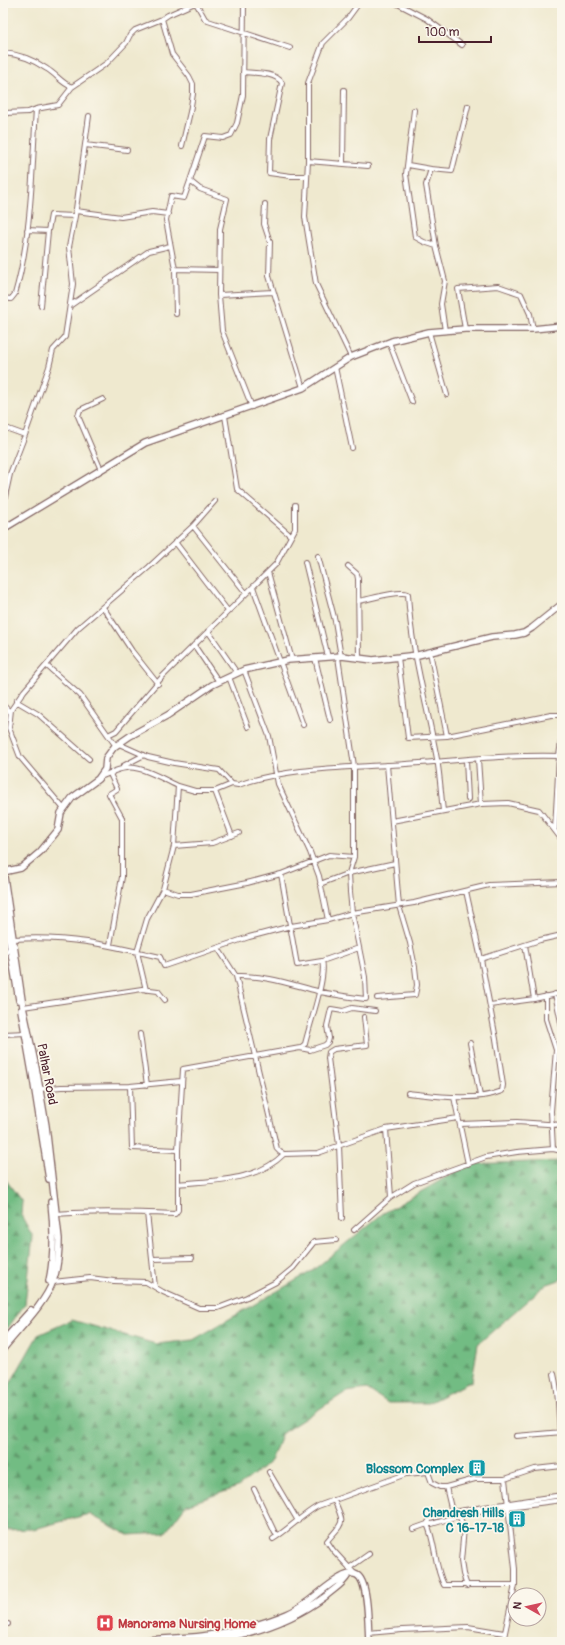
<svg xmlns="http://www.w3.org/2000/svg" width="565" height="1645" font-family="Pangolin,sans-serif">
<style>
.forest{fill:url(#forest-firs);stroke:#5e6e57}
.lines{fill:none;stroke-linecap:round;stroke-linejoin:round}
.street-casing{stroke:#846664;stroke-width:6}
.secondary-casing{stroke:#846664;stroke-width:8}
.street{stroke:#fff;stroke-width:4}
.secondary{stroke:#fff;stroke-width:5.5}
.labels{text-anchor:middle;stroke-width:3.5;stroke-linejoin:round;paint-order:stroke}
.street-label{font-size:13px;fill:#4a1f2b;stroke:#fbf7ec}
.culture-label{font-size:13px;font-weight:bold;fill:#0d838f;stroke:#fbf7ec;text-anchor:end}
.health-label{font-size:13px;font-weight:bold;fill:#be3a42;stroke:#fbf7ec;text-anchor:start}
</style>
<defs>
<pattern id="forest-firs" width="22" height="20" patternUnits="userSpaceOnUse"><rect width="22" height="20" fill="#72bc83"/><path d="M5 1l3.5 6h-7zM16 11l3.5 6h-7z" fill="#60986b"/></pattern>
</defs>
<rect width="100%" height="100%" fill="#fbf7ec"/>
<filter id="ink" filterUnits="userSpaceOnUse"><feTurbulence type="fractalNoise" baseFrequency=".025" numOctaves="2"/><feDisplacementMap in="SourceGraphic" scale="8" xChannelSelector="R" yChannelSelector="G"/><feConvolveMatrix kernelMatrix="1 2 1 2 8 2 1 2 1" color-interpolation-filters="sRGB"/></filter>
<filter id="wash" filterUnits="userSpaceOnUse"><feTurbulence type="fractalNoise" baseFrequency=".012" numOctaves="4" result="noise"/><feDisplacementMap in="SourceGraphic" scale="16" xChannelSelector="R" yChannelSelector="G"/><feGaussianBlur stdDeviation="0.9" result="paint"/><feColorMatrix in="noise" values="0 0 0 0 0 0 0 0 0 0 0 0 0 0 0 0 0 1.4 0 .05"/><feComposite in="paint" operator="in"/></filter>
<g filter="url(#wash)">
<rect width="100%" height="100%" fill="#efe9cf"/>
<path class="forest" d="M 562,1161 L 562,1279 L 545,1285 L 478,1344 L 472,1381 L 428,1403 L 388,1403 L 367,1389 L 346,1392 L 282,1433 L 271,1461 L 238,1487 L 186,1505 L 165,1533 L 128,1535 L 89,1514 L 34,1529 L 3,1530 L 3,1396 L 38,1335 L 72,1320 L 156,1344 L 193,1340 L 312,1271 L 382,1214 L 469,1164 Z
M 3,1176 L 22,1202 L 21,1215 L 33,1237 L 25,1304 L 3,1335 Z"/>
</g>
<g filter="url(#ink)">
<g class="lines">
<defs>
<path id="street" d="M 196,3 L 205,19 L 208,21 L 290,48
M 244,3 L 243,95 L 237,123 L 231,135 L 223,138 L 205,136 L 190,181 L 200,189 L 227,199 L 220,229 L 219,295 L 273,292
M 396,3 L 427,19 L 462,45
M 162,19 L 172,54 L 189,76 L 193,84 L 193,94 L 190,112 L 182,146
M 3,53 C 18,54 34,60 47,69 C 56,74 62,84 72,87
M 243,72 C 254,73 276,72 282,83 L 270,139 L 269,173 L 291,176 L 306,176
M 414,110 L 406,174 L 415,237 L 424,242 L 436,246 L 445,281 L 441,304 L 445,331
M 3,127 L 5,113 L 28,112 L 36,109 L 58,105 L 72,87 L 107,63 L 126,43 L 130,35 L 135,30 L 162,19 L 168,15 L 195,3
M 85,145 L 127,150
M 308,161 L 368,166
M 343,163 L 344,90
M 408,165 L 431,169
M 265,204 L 264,224 L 270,242 L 269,276 L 303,388
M 76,211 L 121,217 L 152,212 L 168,214
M 27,230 L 48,231 L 51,215 L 75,216
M 436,246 L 426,185 L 431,169 L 452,171 L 468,106
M 175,269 L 219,270
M 219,295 L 222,331 L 252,407
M 3,298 L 11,299 L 15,294 C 32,236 32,169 36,109
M 71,305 L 149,251 L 170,246
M 41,306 L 48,231
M 176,314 L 175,269 L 166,220 L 171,196 L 184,198 L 190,181
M 465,329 L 458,289 L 498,286 L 521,294 L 530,314 L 533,329
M 429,332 L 447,395
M 389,342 L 412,402
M 351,357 L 316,284 L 305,217 L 308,161 L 308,83 L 323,43 L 348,18 L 359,3
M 335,367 L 352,448
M 225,416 L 237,489 L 291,536
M 3,427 L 25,435
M 101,470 L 78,416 L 80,410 L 103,399
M 3,506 L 10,474 L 25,435 L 49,367 L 53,350 L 65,337 L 73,284 L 69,247 L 75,216 L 89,116
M 193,526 L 246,593
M 175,542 L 228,611
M 318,556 L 335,621 L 341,657
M 305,562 L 328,657
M 348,566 L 357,574 L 358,579 L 359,658
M 268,572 L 292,660
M 253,587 L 303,725
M 359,601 C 370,599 399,590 408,594 C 411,651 427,704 437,759 C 440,776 441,794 443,811
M 103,607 L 132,651 L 158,684
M 208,631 L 237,673
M 194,645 L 219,682
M 430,652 L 447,736
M 398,657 L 408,738 L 447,736 L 551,715 L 562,715
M 315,658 L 330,720
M 47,666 L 80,695 L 108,735
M 244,670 L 269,736 L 278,784 L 310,852 L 319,876 L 328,920
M 229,677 L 248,727
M 16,701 L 38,714 L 89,759
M 3,705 L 10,712
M 119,744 L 148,757 L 174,763 L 219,770 L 232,784 L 238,785 C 286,768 338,768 389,765 C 446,762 504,754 562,756
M 116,746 L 108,735 L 116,731 L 163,676 L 276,564 L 295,529 L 295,505
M 478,759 L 481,804
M 466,760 L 468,799
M 123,766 L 144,755
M 100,777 C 108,774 117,769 126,768 C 140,765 165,780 178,786 L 174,846 L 163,889 L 147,919 L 137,952 L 146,990
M 178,786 L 195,791 L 215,791 L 232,836
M 215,791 L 232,784
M 64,809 L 20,757 L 9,728 L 11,710 L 24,691 L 78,628 L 149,567 L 193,526 L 215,501
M 392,821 L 481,804 L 508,803 L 539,810 L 562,840
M 555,829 L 559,756 L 562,734
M 174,846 L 212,843 L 239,833
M 320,884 L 349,873 L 395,863
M 163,889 L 178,894 L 191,894 L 247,883 L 281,874 L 329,855 L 354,857
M 466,891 L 481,959
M 13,939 C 66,935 109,945 160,957 L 164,966 L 249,937 L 291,926 L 328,920 L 352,913 L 414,903 L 489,885 L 562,882
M 110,945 L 122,877 L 122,818 L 109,794 L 117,789 L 110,774 L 112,773
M 525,945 L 534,999
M 218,948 L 236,976 L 277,1149 L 280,1152 L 284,1154 L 318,1153 L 386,1129 L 458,1118
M 3,956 L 9,949
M 322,961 L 359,948
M 236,976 C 265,975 290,984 317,991 C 333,995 350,997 366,999 L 365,977 L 352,913 L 350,892 L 349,873 L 354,857 L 354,766 L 338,657
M 555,994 L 562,1027
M 546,996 L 546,1019 L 556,1050 L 551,1111 L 553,1149
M 377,998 L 415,995 L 417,985 L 415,967 L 410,943 L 399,906 L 387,765
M 490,1005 L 534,999 L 562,993
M 23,1007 L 142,989 L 158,991 L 165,1000
M 3,1034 L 27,1033
M 140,1034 L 147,1085
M 470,1043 L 480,1096
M 300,1048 L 310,1050 L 325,1045 L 328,1042 L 329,1038 L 327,1026 L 331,1009 L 343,1011 L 352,1008 L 375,1011
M 130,1086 L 132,1148 L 178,1150
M 40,1089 L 61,1087 L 130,1086 L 181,1081
M 408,1093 C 436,1096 475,1102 502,1091 L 503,1085 L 496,1039 L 481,959 L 540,940 L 562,935
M 454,1097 L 468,1164
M 460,1124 L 517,1122 L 562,1125
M 386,1129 L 391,1197
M 178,1184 C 215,1180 256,1182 284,1154
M 147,1213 L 155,1287
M 55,1214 C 95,1211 134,1212 175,1214 L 178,1210 L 178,1150 L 183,1069 L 300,1048 L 305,1044 C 309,1026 327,976 322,961 L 297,965 L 281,874
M 342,1218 L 339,1145 L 328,1058 L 329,1052 L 334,1049 L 367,1045 L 364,1017
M 354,1230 L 390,1198 L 414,1183 L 486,1157 L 517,1152 L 553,1149 L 562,1151
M 152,1259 L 192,1258
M 53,1282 L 90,1278 L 114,1281 L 146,1282 L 163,1292 L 199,1308 L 218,1308 L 247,1297 L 276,1282 L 293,1268 L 314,1242 L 336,1240
M 554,1374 C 559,1394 558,1411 560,1432
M 516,1436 L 562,1432
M 269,1472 L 298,1521
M 446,1487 L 452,1512
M 254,1489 L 275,1533 L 279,1535
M 334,1500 C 346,1525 343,1522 327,1541 L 333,1550 L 355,1574
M 459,1515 L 464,1528 L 461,1561 L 463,1574 L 467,1586
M 427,1524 L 430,1519 L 452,1512 L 562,1495
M 427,1524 C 436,1543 434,1566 444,1585 L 515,1585
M 413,1529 L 427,1524 L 432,1524 L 471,1512 L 562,1500
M 273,1539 C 289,1529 302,1515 318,1506 L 406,1474 L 428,1472 L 432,1483 L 440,1487 L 446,1487 L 475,1479 L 505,1479 L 535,1469 L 562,1466
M 349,1568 L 369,1554
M 3,1624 L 8,1624
M 368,1633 L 402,1630 L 468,1627 L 504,1633
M 503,1642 L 515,1585 L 515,1569 L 505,1479"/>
<path id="secondary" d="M 3,529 L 145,443 L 303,388 L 351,357 L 392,341 L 429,332 L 465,329 L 533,329 L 562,326
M 3,870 L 23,1007 L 37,1073 L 46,1126 L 59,1239 C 59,1253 58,1268 53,1281 C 45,1304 18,1330 3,1349
M 3,872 L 21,868 L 40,852 L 58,830 L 61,813 L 72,798 L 98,779 L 105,769 L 106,758 L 114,747 L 130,736 L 168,715 L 212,685 L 244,670 L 288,660 L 342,656 L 373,660 L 418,655 L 492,637 L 515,635 L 524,633 L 532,628 L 562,604
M 3,905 L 19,1000
M 21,1010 L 33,1078 L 49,1179
M 49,1281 C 55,1254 54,1229 51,1202
M 3,1341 L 31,1310
M 130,1642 C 154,1638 179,1639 203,1636 C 231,1632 261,1625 287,1614 C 307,1606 322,1588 340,1578 C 345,1575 352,1572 357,1575 C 369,1582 368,1628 369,1642
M 193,1642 C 242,1638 287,1625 326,1596 C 334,1589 343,1584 348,1575"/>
</defs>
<use href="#street" class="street-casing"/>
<use href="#secondary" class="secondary-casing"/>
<use href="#street" class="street"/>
<use href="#secondary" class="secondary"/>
</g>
</g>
<defs>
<symbol id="building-square" viewBox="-11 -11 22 22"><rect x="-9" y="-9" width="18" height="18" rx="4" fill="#0f9aa8" stroke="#fbf7ec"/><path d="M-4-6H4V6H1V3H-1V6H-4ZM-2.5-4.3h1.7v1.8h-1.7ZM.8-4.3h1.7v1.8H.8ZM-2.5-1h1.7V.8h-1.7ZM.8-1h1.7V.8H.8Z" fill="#fff"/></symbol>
<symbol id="hospital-square" viewBox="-11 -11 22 22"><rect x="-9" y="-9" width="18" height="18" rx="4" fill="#e0444e" stroke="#fbf7ec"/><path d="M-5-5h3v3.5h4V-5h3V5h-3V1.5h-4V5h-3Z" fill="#fff"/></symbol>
</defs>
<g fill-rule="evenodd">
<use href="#building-square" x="467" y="1458" width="20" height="20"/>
<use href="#building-square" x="507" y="1509" width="20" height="20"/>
<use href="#hospital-square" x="95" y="1613" width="20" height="20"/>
</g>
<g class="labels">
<g class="street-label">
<text transform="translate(48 1074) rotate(79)" y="5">Palhar Road</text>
</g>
<g class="culture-label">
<text x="464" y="1473">Blossom Complex</text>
<text x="504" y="1517">Chandresh Hills<tspan x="504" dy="15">C 16-17-18</tspan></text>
</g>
<g class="health-label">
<text x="118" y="1628">Manorama Nursing Home</text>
</g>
</g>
<rect width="565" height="1645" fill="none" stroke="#fbf7ec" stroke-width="16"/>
<g transform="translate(527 1607) rotate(278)"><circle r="19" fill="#fbf7ec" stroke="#b4a19f"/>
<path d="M0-3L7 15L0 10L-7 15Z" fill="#d1495b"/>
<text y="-6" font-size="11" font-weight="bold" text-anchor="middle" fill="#4a1f2b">N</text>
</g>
<path d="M419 36v6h72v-6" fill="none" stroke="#4a1f2b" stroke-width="2"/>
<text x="425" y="36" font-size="12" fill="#4a1f2b" stroke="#fbf7ec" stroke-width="3" paint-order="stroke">100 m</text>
</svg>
